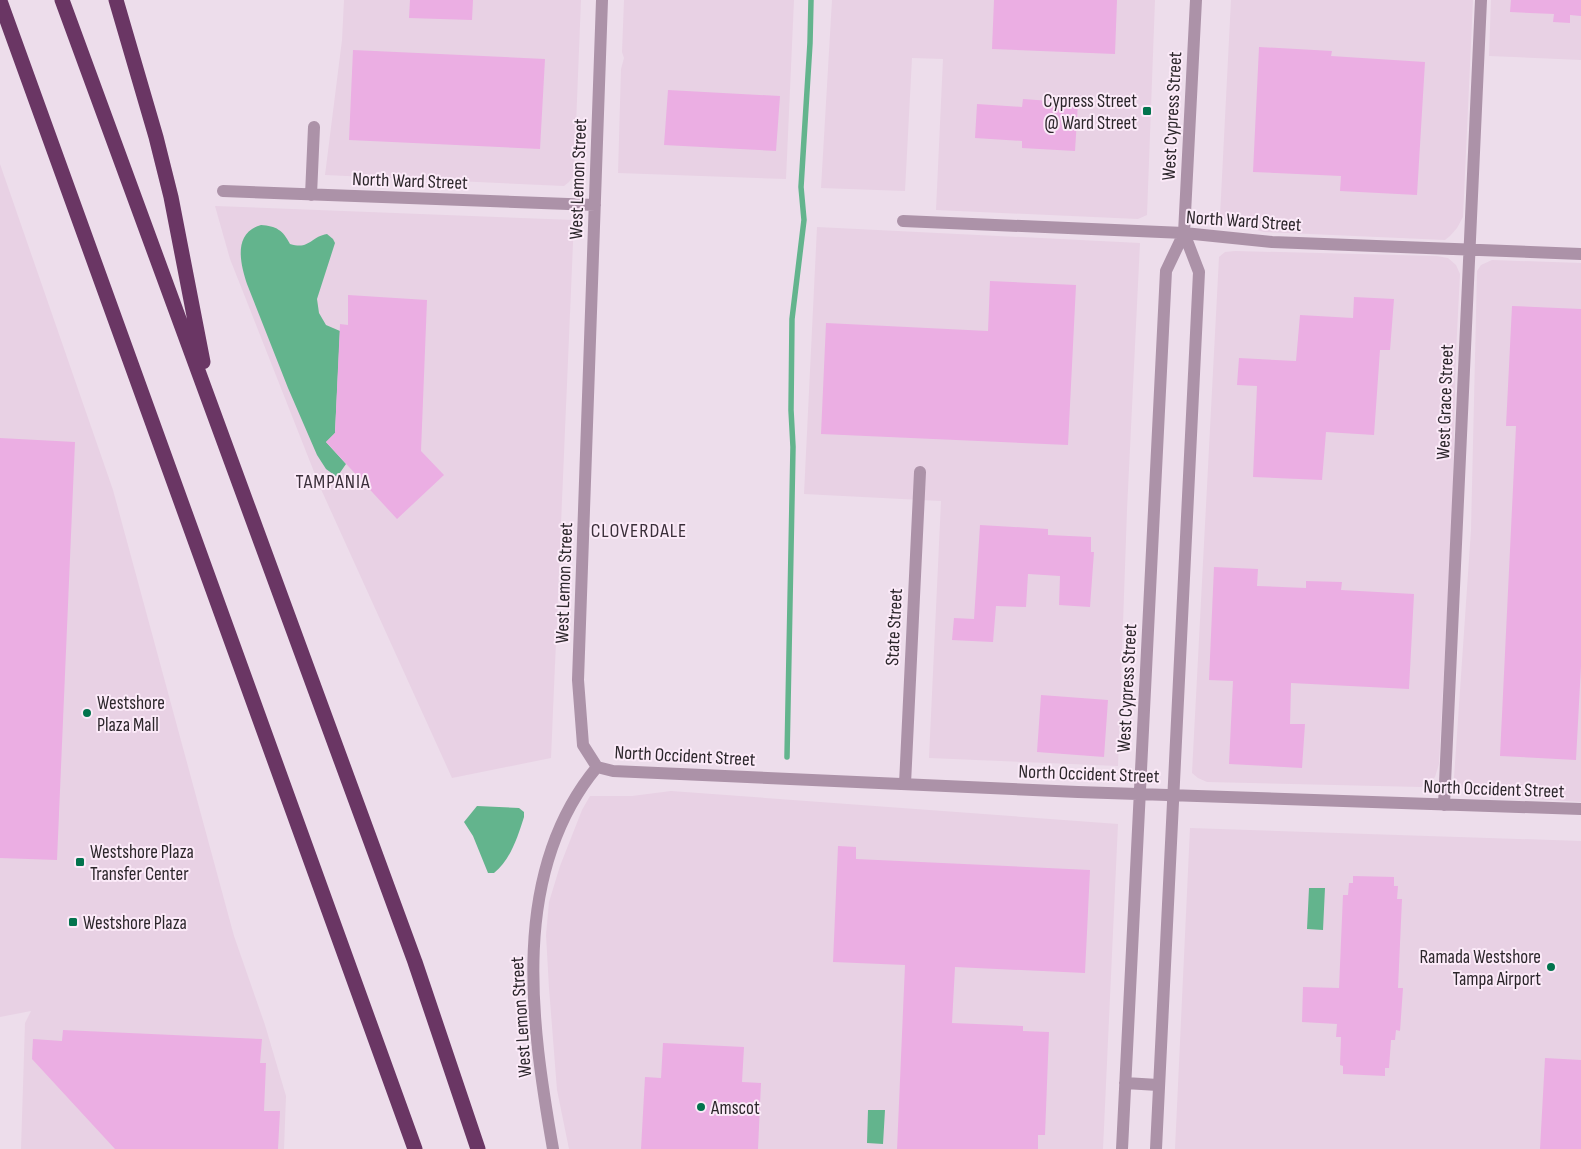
<svg xmlns="http://www.w3.org/2000/svg" width="1581" height="1149" font-family="'Sofia Sans Condensed',sans-serif">
<style>
.built{fill:#e8d1e4}
.water{fill:#63b48d}
.lines{fill:none;stroke-linecap:round;stroke-linejoin:round}
.stream{stroke:#63b48d;stroke-width:5.5}
.building{fill:#ebaee3}
.minor{stroke:#ac92a8;stroke-width:12}
.highway{stroke:#6a3664;stroke-width:15}
.poi-dot{fill:#02734d;stroke:#fbeaf8;stroke-width:2}
.labels{text-anchor:middle;stroke-width:4;stroke-linejoin:round;paint-order:stroke}
.poi-label{font-size:19px;fill:#2c262b;stroke:#fbeaf8;text-anchor:start}
.street-label{font-size:19px;fill:#2c262b;stroke:#fbeaf8}
.neighbourhood-label{font-size:20px;letter-spacing:1px;fill:#3b2f3a;stroke:#fbeaf8}
</style>
<rect width="100%" height="100%" fill="#edddeb"/>
<path class="built" d="M 344,0 L 581,0 L 574,175 L 569,182 L 564,186 L 325,175 L 342,40 Z
M 624,0 L 794,0 L 786,179 L 618,173 L 621,69 L 624,58 L 622,52 Z
M 832,0 L 1155,0 L 1147,215 L 1138,219 L 936,210 L 943,59 L 912,58 L 905,191 L 821,188 Z
M 1231,0 L 1473,0 L 1463,217 L 1457,228 L 1450,236 L 1445,240 L 1264,232 L 1233,223 L 1220,216 Z
M 1491,0 L 1581,0 L 1581,60 L 1489,56 Z
M 0,164 L 113,490 L 234,936 L 265,1025 L 286,1096 L 284,1149 L 21,1149 L 25,1023 L 31,1011 L 0,1017 Z
M 215,206 L 574,220 L 551,758 L 452,778 L 320,487 L 230,259 Z
M 817,227 L 1140,243 L 1127,510 L 1118,766 L 929,758 L 941,501 L 804,494 Z
M 1235,251 L 1437,256 L 1448,258 L 1456,265 L 1460,274 L 1456,353 L 1452,521 L 1439,764 L 1435,777 L 1429,784 L 1421,787 L 1207,782 L 1198,778 L 1192,773 L 1219,257 L 1225,252 Z
M 1492,260 L 1581,263 L 1581,802 L 1470,794 L 1460,786 L 1454,778 L 1471,530 L 1477,271 L 1481,265 Z
M 671,791 L 1118,824 L 1103,1149 L 569,1149 L 557,1090 L 549,988 L 546,935 L 549,902 L 560,866 L 582,810 L 590,796 L 632,796 Z
M 1190,828 L 1581,841 L 1581,1149 L 1175,1149 Z"/>
<path class="water" d="M 261,225 C 276,226 283,230 290,244 C 310,250 310,237 327,234 L 333,239 L 335,243 L 317,299 L 319,313 L 326,325 L 340,331 L 335,433 L 326,442 L 346,464 L 337,477 L 326,469 L 317,455 L 288,388 L 247,284 C 240,263 233,233 261,225 Z
M 477,806 L 519,808 L 524,812 L 524,817 C 518,836 510,861 494,873 L 488,873 L 473,836 L 464,822 Z
M 1309,888 L 1325,888 L 1323,930 L 1307,929 Z
M 868,1110 L 885,1110 L 883,1144 L 867,1143 Z"/>
<g class="lines">
<path class="stream" d="M 787,757 L 793,447 L 791,410 L 792,319 L 804,220 L 801,187 L 810,43 L 811,0"/>
</g>
<path class="building" d="M 410,0 L 473,0 L 472,20 L 409,18 Z
M 994,0 L 1117,0 L 1115,54 L 992,49 Z
M 1511,0 L 1581,0 L 1581,16 L 1570,15 L 1570,23 L 1553,22 L 1554,14 L 1510,12 Z
M 1259,47 L 1332,51 L 1331,56 L 1425,62 L 1417,195 L 1340,191 L 1341,176 L 1253,172 Z
M 353,50 L 545,59 L 540,149 L 349,140 Z
M 668,90 L 780,96 L 776,151 L 664,145 Z
M 1023,99 L 1078,103 L 1075,151 L 1022,148 L 1022,141 L 975,138 L 977,104 L 1022,107 Z
M 990,281 L 1076,285 L 1068,445 L 821,434 L 826,323 L 988,331 Z
M 348,295 L 427,300 L 421,451 L 444,475 L 397,519 L 326,442 L 335,433 L 340,324 L 348,325 Z
M 1354,297 L 1394,299 L 1390,350 L 1380,350 L 1374,435 L 1326,432 L 1322,480 L 1253,477 L 1257,386 L 1237,385 L 1239,358 L 1296,361 L 1300,315 L 1353,318 Z
M 1512,306 L 1581,309 L 1581,666 L 1576,760 L 1500,756 L 1516,426 L 1506,426 Z
M 0,438 L 75,442 L 57,860 L 0,858 Z
M 980,525 L 1048,529 L 1048,535 L 1091,537 L 1091,552 L 1094,552 L 1090,607 L 1059,605 L 1060,576 L 1028,574 L 1026,607 L 996,606 L 993,642 L 952,640 L 954,618 L 974,619 Z
M 1214,567 L 1258,569 L 1257,586 L 1306,588 L 1306,581 L 1342,582 L 1341,590 L 1414,594 L 1409,689 L 1291,683 L 1290,724 L 1305,724 L 1302,768 L 1229,764 L 1233,681 L 1209,680 Z
M 1041,695 L 1108,700 L 1104,757 L 1037,752 Z
M 838,846 L 856,847 L 856,859 L 1090,870 L 1085,973 L 955,967 L 952,1023 L 1023,1026 L 1023,1031 L 1049,1032 L 1045,1135 L 1038,1135 L 1038,1149 L 897,1149 L 905,965 L 833,962 Z
M 1353,876 L 1394,877 L 1394,886 L 1398,886 L 1397,899 L 1402,899 L 1398,988 L 1403,988 L 1400,1031 L 1396,1030 L 1395,1040 L 1391,1040 L 1389,1068 L 1385,1068 L 1385,1076 L 1343,1074 L 1343,1066 L 1340,1065 L 1341,1037 L 1336,1037 L 1337,1024 L 1302,1022 L 1303,987 L 1339,988 L 1343,895 L 1348,895 L 1349,883 L 1353,883 Z
M 63,1030 L 262,1039 L 260,1063 L 266,1063 L 264,1111 L 280,1111 L 278,1149 L 115,1149 L 32,1059 L 33,1039 L 62,1041 Z
M 663,1043 L 744,1047 L 742,1082 L 761,1083 L 758,1149 L 641,1149 L 645,1077 L 661,1078 Z
M 1545,1058 L 1581,1060 L 1581,1149 L 1540,1149 Z"/>
<g class="lines">
<path class="minor" d="M 223,191 L 595,205
M 311,195 L 314,127
M 903,221 L 1184,233 L 1272,242 L 1581,254
M 597,767 L 613,771 L 1078,792 L 1581,809
M 597,767 L 583,745 L 578,680 L 602,0
M 905,784 L 920,472
M 1444,805 L 1481,0
M 1125,1083 L 1158,1085
M 553,1149 C 531,1023 509,873 597,767
M 1122,1149 L 1166,271 L 1184,233 L 1196,0
M 1156,1149 L 1199,272 L 1184,233"/>
<path class="highway" d="M 62,0 L 415,962 L 478,1149
M 116,0 L 156,137 L 171,197 L 203,362
M 0,1 L 415,1149"/>
</g>
<g class="poi-dot">
<rect x="1142" y="106" width="10" height="10" rx="2.5"/>
<circle cx="87" cy="713" r="5"/>
<rect x="75" y="857" width="10" height="10" rx="2.5"/>
<rect x="68" y="917" width="10" height="10" rx="2.5"/>
<circle cx="1551" cy="967" r="5"/>
<circle cx="701" cy="1107" r="5"/>
</g>
<g class="labels">
<g class="poi-label">
<text x="1137" y="107" text-anchor="end">Cypress Street<tspan x="1137" dy="22">@ Ward Street</tspan></text>
<text x="97" y="709">Westshore<tspan x="97" dy="22">Plaza Mall</tspan></text>
<text x="90" y="858">Westshore Plaza<tspan x="90" dy="22">Transfer Center</tspan></text>
<text x="83" y="929">Westshore Plaza</text>
<text x="1541" y="963" text-anchor="end">Ramada Westshore<tspan x="1541" dy="22">Tampa Airport</tspan></text>
<text x="711" y="1114">Amscot</text>
</g>
<g class="street-label">
<text transform="translate(1171 116) rotate(-87)" y="7">West Cypress Street</text>
<text transform="translate(577 179) rotate(-88)" y="7">West Lemon Street</text>
<text transform="translate(410 180) rotate(2)" y="7">North Ward Street</text>
<text transform="translate(1244 220) rotate(4)" y="7">North Ward Street</text>
<text transform="translate(1444 402) rotate(-88)" y="7">West Grace Street</text>
<text transform="translate(563 583) rotate(-88)" y="7">West Lemon Street</text>
<text transform="translate(893 627) rotate(-87)" y="7">State Street</text>
<text transform="translate(1126 688) rotate(-87)" y="7">West Cypress Street</text>
<text transform="translate(685 755) rotate(3)" y="7">North Occident Street</text>
<text transform="translate(1089 773) rotate(2)" y="7">North Occident Street</text>
<text transform="translate(1494 788) rotate(2)" y="7">North Occident Street</text>
<text transform="translate(520 1017) rotate(-94)" y="7">West Lemon Street</text>
</g>
<g class="neighbourhood-label">
<text x="333" y="488">TAMPANIA</text>
<text x="639" y="537">CLOVERDALE</text>
</g>
</g>
</svg>
